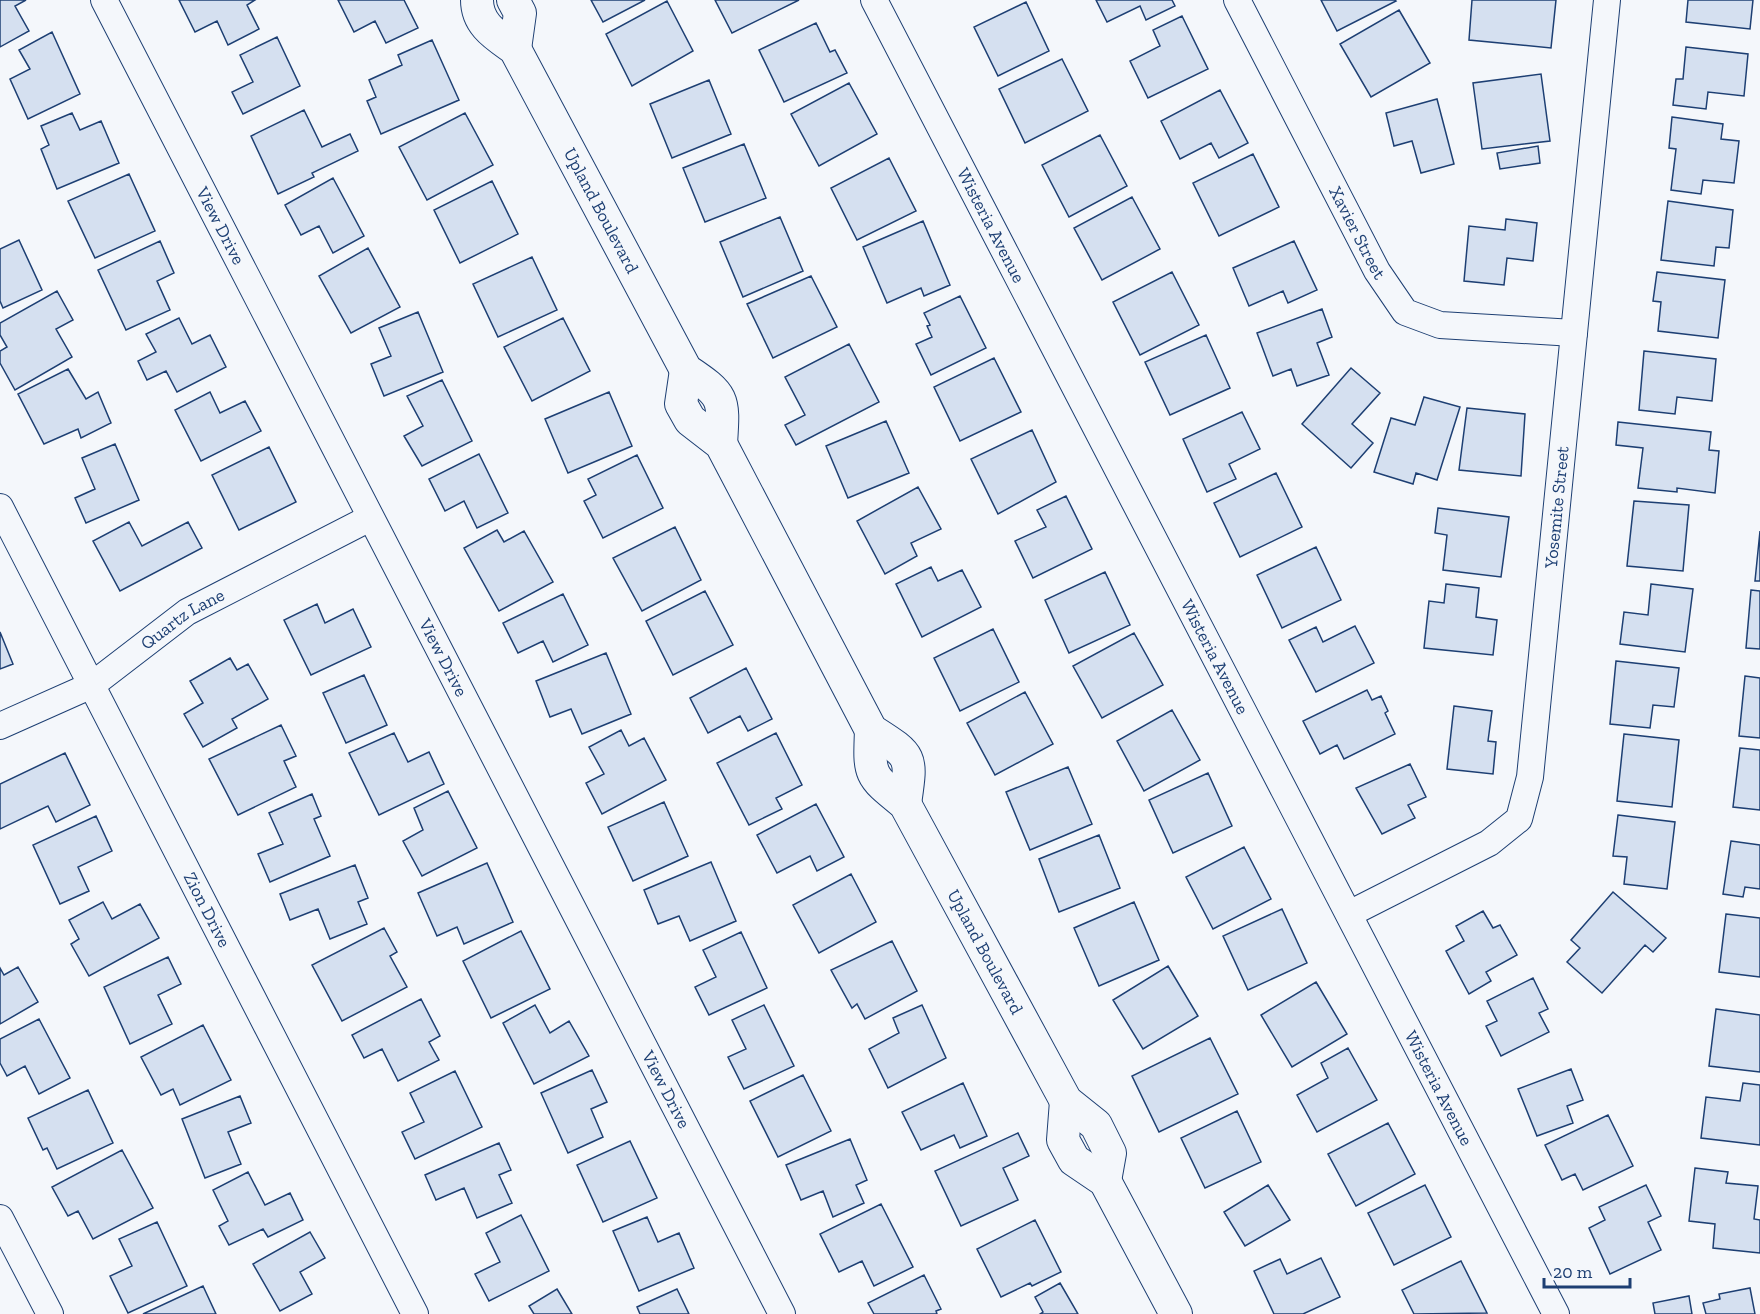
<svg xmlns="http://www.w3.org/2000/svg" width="1760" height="1314" font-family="'Zilla Slab',serif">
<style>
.building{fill:#d5e0f0;stroke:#1d3f73;stroke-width:1.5}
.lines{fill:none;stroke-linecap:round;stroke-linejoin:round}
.minor-casing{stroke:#1d3f73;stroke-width:28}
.tertiary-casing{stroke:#1d3f73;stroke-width:34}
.minor{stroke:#f4f7fb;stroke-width:26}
.tertiary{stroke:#f4f7fb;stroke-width:32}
.labels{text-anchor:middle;stroke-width:4.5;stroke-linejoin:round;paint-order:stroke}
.street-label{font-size:18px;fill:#1d3f73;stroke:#f4f7fb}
</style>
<rect width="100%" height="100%" fill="#f4f7fb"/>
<path class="building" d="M 0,0 L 26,0 L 15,6 L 29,31 L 0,47 Z
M 179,0 L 255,0 L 247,5 L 259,29 L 228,45 L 217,21 L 195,32 Z
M 338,0 L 404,0 L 418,28 L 386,43 L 375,21 L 354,32 Z
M 591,0 L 645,0 L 603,22 Z
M 715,0 L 799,0 L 732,33 Z
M 1096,0 L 1172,0 L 1175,6 L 1146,20 L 1140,6 L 1107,22 Z
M 1321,0 L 1395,0 L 1396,1 L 1337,31 Z
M 1472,0 L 1556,0 L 1551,48 L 1469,40 Z
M 1688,0 L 1753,0 L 1750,29 L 1686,22 Z
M 667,1 L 693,51 L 632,86 L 606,34 Z
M 1026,2 L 1049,51 L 998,76 L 974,27 Z
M 1399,10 L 1430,63 L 1371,97 L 1340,44 Z
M 1182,16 L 1208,69 L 1148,98 L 1130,61 L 1160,46 L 1153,30 Z
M 816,23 L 830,52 L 835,50 L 847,73 L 784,102 L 759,50 Z
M 52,32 L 80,94 L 28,119 L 10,79 L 30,69 L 19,50 Z
M 277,37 L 300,86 L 243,114 L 232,92 L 253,82 L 240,55 Z
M 432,40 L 459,100 L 381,134 L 367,101 L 376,97 L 369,80 L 402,65 L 398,55 Z
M 1686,47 L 1748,54 L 1744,96 L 1708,92 L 1706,109 L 1673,105 L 1676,79 L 1683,79 Z
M 1062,59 L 1088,111 L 1025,143 L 999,89 Z
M 1541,74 L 1550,141 L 1482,149 L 1473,83 Z
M 709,80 L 731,134 L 672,158 L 650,104 Z
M 849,83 L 877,134 L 819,166 L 791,114 Z
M 1220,90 L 1248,143 L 1219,158 L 1211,143 L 1180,159 L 1161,121 Z
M 1437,99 L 1454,164 L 1421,173 L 1412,141 L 1394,146 L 1386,113 Z
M 304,110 L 322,147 L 350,134 L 358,151 L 312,173 L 314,177 L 278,194 L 251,136 Z
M 72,113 L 80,130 L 101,121 L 119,163 L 57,189 L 41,149 L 49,145 L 41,126 Z
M 465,113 L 493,165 L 427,200 L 399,147 Z
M 1672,117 L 1723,124 L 1721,139 L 1739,141 L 1734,183 L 1703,180 L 1701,194 L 1671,190 L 1676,149 L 1669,148 Z
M 1100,135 L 1127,186 L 1069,217 L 1042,165 Z
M 744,144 L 766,198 L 705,222 L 683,168 Z
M 1538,146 L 1540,163 L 1500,169 L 1497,153 Z
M 1253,154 L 1279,207 L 1219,236 L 1193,183 Z
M 889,158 L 916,211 L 857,240 L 831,188 Z
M 129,174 L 155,231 L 95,258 L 68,201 Z
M 333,178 L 364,236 L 333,253 L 319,226 L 301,235 L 285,205 Z
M 492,181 L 518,234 L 460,263 L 434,210 Z
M 1132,197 L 1160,249 L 1102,280 L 1074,228 Z
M 1668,201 L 1733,210 L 1729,248 L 1716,247 L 1714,266 L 1661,260 Z
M 780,217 L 803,271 L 743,297 L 720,242 Z
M 1506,219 L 1537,223 L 1533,261 L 1507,258 L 1504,285 L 1464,281 L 1469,226 L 1505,230 Z
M 923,221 L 950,285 L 924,296 L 921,288 L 887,303 L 863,247 Z
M 19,240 L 42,290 L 3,308 L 0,301 L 0,249 Z
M 160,241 L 174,273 L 157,281 L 170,310 L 126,330 L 98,270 Z
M 1294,241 L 1317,290 L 1288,303 L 1283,291 L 1249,306 L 1233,268 Z
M 368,248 L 400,307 L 351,333 L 319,276 Z
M 532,257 L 557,310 L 498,337 L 473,284 Z
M 1172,272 L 1199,325 L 1140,355 L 1113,302 Z
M 1657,272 L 1725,280 L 1718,338 L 1658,331 L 1661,302 L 1653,301 Z
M 811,276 L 837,327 L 773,358 L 747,304 Z
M 57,291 L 73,320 L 56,329 L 72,357 L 15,390 L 0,363 L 0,351 L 7,347 L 0,335 L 0,323 Z
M 960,296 L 986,348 L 931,375 L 916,344 L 932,337 L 927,326 L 930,325 L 924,313 Z
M 1322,309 L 1332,337 L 1317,343 L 1329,375 L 1297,386 L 1291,369 L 1273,376 L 1257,333 Z
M 418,312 L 443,372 L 384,396 L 371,364 L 391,356 L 379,328 Z
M 179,318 L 192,344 L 210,335 L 226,367 L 177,392 L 166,371 L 147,380 L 138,361 L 156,352 L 146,334 Z
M 563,318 L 590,371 L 532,401 L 504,347 Z
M 1206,335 L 1230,388 L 1170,415 L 1145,362 Z
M 849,344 L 879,402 L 796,445 L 785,425 L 805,415 L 785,377 Z
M 1644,351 L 1716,359 L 1712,401 L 1677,397 L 1675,414 L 1639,410 Z
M 994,358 L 1021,412 L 960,441 L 934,387 Z
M 1351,368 L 1380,393 L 1352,424 L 1373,443 L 1351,468 L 1302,424 Z
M 68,369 L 86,399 L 98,392 L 111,423 L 81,438 L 78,429 L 44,444 L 18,394 Z
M 442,380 L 472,441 L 422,466 L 404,436 L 423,426 L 407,396 Z
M 210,392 L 220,413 L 245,401 L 261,431 L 201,461 L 175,410 Z
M 609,392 L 632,446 L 568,473 L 545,419 Z
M 1424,397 L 1460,407 L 1437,480 L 1416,473 L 1413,484 L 1374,472 L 1391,418 L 1415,425 Z
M 1467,408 L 1525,414 L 1521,476 L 1459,470 Z
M 1242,412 L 1260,449 L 1229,464 L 1236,479 L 1207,492 L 1183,439 Z
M 886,421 L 909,473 L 848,498 L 826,446 Z
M 1618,422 L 1711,432 L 1709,450 L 1719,451 L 1715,493 L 1677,488 L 1677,492 L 1638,488 L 1643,448 L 1616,445 Z
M 1032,430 L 1056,482 L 998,514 L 971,459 Z
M 115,444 L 139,500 L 86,523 L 75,498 L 95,489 L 82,458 Z
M 269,447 L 296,502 L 239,530 L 212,475 Z
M 479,454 L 508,513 L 477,528 L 464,501 L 445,511 L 429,479 Z
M 637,455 L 663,508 L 603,538 L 584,501 L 596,495 L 588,479 Z
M 1276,473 L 1302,527 L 1240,557 L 1214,503 Z
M 918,487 L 941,529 L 911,543 L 917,556 L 885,574 L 857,521 Z
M 1066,496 L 1092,549 L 1033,578 L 1015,541 L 1046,527 L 1037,510 Z
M 1634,501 L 1689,505 L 1683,571 L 1627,566 Z
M 1438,508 L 1509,517 L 1501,577 L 1443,570 L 1447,535 L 1435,533 Z
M 129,522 L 142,546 L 188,522 L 202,548 L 120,591 L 93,541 Z
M 675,527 L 701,580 L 642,611 L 613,558 Z
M 497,530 L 504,542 L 524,531 L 553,582 L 499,611 L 464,548 Z
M 1760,531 L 1760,581 L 1755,581 Z
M 1316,547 L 1341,600 L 1282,628 L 1257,575 Z
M 931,567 L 938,581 L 962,570 L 981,607 L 922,637 L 896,584 Z
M 1105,572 L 1130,625 L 1069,653 L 1045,600 Z
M 1446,584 L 1479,588 L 1476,617 L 1497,620 L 1493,655 L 1424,648 L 1429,601 L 1444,603 Z
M 1651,584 L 1693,589 L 1685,652 L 1620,644 L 1624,612 L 1648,615 Z
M 1751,590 L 1760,591 L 1760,649 L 1746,648 Z
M 705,591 L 733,645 L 673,675 L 646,621 Z
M 563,594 L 588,645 L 553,662 L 543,641 L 518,653 L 503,623 Z
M 317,604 L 325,623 L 353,609 L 371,647 L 311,675 L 284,620 Z
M 1355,626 L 1374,663 L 1316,692 L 1289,640 L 1316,627 L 1323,642 Z
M 993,629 L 1019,682 L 960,711 L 934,658 Z
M 0,632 L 13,664 L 0,669 Z
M 1134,633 L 1163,685 L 1102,718 L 1073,666 Z
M 606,653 L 631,714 L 582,734 L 571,709 L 550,717 L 536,681 Z
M 230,658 L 237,670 L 248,664 L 268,699 L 232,719 L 237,728 L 203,747 L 184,714 L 203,703 L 190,681 Z
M 1616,661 L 1679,668 L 1674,707 L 1653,705 L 1650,728 L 1610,724 Z
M 746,668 L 772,719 L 748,731 L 740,716 L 708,733 L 690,698 Z
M 364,675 L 387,725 L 346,743 L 323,693 Z
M 1745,676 L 1760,678 L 1760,738 L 1739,736 Z
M 1367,690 L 1372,700 L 1381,696 L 1388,711 L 1385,713 L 1395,734 L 1344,759 L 1337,745 L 1320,754 L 1303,721 Z
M 1025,692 L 1053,744 L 995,775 L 967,723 Z
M 1454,706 L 1492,711 L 1488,741 L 1496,742 L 1493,774 L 1447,769 Z
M 1172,710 L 1200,760 L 1144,791 L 1117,741 Z
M 281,725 L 296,756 L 284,761 L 296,787 L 238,815 L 209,759 Z
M 621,730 L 629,746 L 644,738 L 666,780 L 602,814 L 586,783 L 604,774 L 589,747 Z
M 394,733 L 408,762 L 429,752 L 444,784 L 379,815 L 349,753 Z
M 776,733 L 802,785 L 776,798 L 782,809 L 749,825 L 717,763 Z
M 1624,734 L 1679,740 L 1672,807 L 1617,801 Z
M 1740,748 L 1760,750 L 1760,810 L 1733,807 Z
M 65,753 L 90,805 L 56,822 L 48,806 L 0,829 L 0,784 Z
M 1410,764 L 1426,797 L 1408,805 L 1415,818 L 1382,834 L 1356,788 Z
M 1068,767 L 1092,824 L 1030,850 L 1006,792 Z
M 1208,773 L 1232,826 L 1173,853 L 1149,800 Z
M 448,791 L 477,848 L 422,876 L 403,841 L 423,830 L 414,808 Z
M 312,794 L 321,816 L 314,819 L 330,856 L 270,882 L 258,854 L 283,844 L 269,813 Z
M 664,802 L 688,856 L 633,881 L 608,827 Z
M 816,804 L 844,857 L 817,871 L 810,856 L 777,873 L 757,835 Z
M 1618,815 L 1675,822 L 1667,889 L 1624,884 L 1627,857 L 1613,856 Z
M 96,816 L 112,851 L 78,867 L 89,891 L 60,904 L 33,845 Z
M 1099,835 L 1120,888 L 1059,912 L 1039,859 Z
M 1731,841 L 1760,845 L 1760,889 L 1745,887 L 1743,897 L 1723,894 Z
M 1244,847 L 1271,899 L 1213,929 L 1186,877 Z
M 711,862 L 736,921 L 690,941 L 679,916 L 658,924 L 644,890 Z
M 487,863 L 513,922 L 464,944 L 457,927 L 437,936 L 418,893 Z
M 355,865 L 368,898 L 358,902 L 367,924 L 330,939 L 318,909 L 290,920 L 280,894 Z
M 851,874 L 876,922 L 819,953 L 793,905 Z
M 1613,892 L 1666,938 L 1653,952 L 1645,945 L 1602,993 L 1567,962 L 1580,948 L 1571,940 Z
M 103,902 L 112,919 L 140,904 L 159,938 L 89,976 L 71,944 L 79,939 L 69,920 Z
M 1134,902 L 1159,960 L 1099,986 L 1074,928 Z
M 1282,909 L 1307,963 L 1248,990 L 1223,936 Z
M 1483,911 L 1493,928 L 1500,925 L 1517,955 L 1486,972 L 1491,981 L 1469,994 L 1446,951 L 1464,941 L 1456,926 Z
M 1726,914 L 1760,918 L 1760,977 L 1719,972 Z
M 384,928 L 397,952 L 390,956 L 407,987 L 342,1021 L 312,965 Z
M 521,931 L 550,989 L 491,1018 L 463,961 Z
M 741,932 L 767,988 L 709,1015 L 695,987 L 716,977 L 703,950 Z
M 892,941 L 917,991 L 865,1019 L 857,1004 L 852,1008 L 831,970 Z
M 168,957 L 181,984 L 158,995 L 172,1024 L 130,1044 L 104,987 Z
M 1168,966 L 1198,1016 L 1143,1049 L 1113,1000 Z
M 18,967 L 38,1002 L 0,1024 L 0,968 L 4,975 Z
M 1533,978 L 1548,1009 L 1539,1013 L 1549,1032 L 1501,1056 L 1486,1026 L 1497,1021 L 1487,1001 Z
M 1316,982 L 1347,1034 L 1292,1067 L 1261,1015 Z
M 421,999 L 440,1036 L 429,1042 L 439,1060 L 398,1081 L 382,1049 L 364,1058 L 352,1035 Z
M 535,1005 L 550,1033 L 569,1021 L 589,1056 L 534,1084 L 503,1023 Z
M 764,1005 L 794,1066 L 744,1089 L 728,1057 L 746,1049 L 732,1020 Z
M 922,1005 L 946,1058 L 888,1088 L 869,1049 L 899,1033 L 893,1018 Z
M 1716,1009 L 1760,1015 L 1760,1072 L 1709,1066 Z
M 39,1019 L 70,1078 L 39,1094 L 25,1066 L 7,1076 L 0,1063 L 0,1039 Z
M 203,1025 L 231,1080 L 180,1105 L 173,1089 L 161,1095 L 141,1057 Z
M 1210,1038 L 1238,1094 L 1159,1132 L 1132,1076 Z
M 1348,1048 L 1377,1100 L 1317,1132 L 1297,1095 L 1328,1078 L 1321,1063 Z
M 1571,1069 L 1583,1100 L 1567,1106 L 1573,1123 L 1537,1136 L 1518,1089 Z
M 592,1070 L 607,1102 L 591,1109 L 603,1137 L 568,1153 L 541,1093 Z
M 455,1071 L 482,1127 L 415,1159 L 402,1132 L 424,1122 L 410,1093 Z
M 803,1075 L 831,1131 L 778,1157 L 750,1101 Z
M 963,1083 L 987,1136 L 960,1148 L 954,1135 L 921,1150 L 902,1112 Z
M 1743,1083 L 1760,1085 L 1760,1145 L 1701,1138 L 1706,1097 L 1740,1101 Z
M 88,1090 L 113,1143 L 57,1169 L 47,1148 L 43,1150 L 28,1118 Z
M 240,1096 L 251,1123 L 228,1132 L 241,1164 L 205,1178 L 182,1119 Z
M 1237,1111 L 1261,1162 L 1205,1188 L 1181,1138 Z
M 1608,1115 L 1633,1166 L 1583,1190 L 1575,1174 L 1562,1180 L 1545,1145 Z
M 1388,1123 L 1415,1174 L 1356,1206 L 1328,1154 Z
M 1018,1133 L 1029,1156 L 1003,1168 L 1018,1200 L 961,1226 L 935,1171 Z
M 850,1139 L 867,1180 L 856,1185 L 864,1203 L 833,1217 L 823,1191 L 801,1200 L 786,1165 Z
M 630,1141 L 657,1198 L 603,1222 L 577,1165 Z
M 499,1143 L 511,1170 L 499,1175 L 512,1203 L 477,1218 L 464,1188 L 436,1200 L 425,1175 Z
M 122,1150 L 153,1208 L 93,1239 L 78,1211 L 68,1216 L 52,1187 Z
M 1695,1168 L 1728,1172 L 1726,1183 L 1758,1186 L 1754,1219 L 1760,1220 L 1760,1253 L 1713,1248 L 1715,1224 L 1689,1221 Z
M 248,1172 L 265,1205 L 290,1193 L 303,1220 L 268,1237 L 263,1229 L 229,1245 L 219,1226 L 228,1221 L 213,1190 Z
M 1268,1185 L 1290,1220 L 1245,1246 L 1224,1212 Z
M 1425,1185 L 1451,1237 L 1394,1265 L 1368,1213 Z
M 1646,1185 L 1661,1216 L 1648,1222 L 1661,1250 L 1610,1274 L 1589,1228 L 1605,1220 L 1599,1207 Z
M 881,1204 L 913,1267 L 874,1286 L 862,1261 L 839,1272 L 820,1234 Z
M 521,1215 L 549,1271 L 489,1301 L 475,1274 L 500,1262 L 486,1233 Z
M 647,1217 L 658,1242 L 679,1233 L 694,1268 L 639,1291 L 613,1231 Z
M 1035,1220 L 1061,1272 L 1032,1286 L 1030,1283 L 1001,1297 L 977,1249 Z
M 157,1222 L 187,1286 L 128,1313 L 110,1276 L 132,1266 L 119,1239 Z
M 310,1232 L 325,1258 L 300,1272 L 312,1294 L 280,1311 L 253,1264 Z
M 1321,1258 L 1340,1297 L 1303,1314 L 1274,1314 L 1254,1271 L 1280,1259 L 1287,1274 Z
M 1461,1261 L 1487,1313 L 1414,1314 L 1402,1290 Z
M 924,1275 L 941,1309 L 936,1311 L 937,1314 L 874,1314 L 868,1303 Z
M 1060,1283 L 1078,1314 L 1040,1314 L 1043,1312 L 1035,1297 Z
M 203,1286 L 216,1314 L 143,1314 Z
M 1750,1288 L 1755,1314 L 1706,1314 L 1703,1303 L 1720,1299 L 1719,1294 Z
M 557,1289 L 572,1314 L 534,1314 L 529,1306 Z
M 677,1289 L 689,1314 L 640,1314 L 637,1307 Z
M 1689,1296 L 1692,1314 L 1655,1314 L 1653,1303 Z"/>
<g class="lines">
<defs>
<g id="minor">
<path id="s1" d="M 104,0 L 782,1314"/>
<path id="s2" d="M 874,0 L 1556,1314"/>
<path id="s3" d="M 1237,0 L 1377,271 L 1405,312 L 1440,325 L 1574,333"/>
<path id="s4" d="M 0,507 L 415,1314"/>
<path id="s5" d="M 0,726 L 92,685 L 187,612 L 370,518"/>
<path id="s6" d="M 1349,914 L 1489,843 L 1519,819 L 1530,777 L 1607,0"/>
<path d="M 0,1218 L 50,1314"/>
</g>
<g id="tertiary">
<path id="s7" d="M 477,0 C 477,25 497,36 515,49 L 686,370 C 725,396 724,398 721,444"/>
<path d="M 513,0 L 520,13 L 515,49"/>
<path d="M 686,370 L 681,404 L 690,420 L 721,444 L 871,730 C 913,757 912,755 905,804"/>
<path id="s8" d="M 871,730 C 869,776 869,775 905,804 L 1066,1101 L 1096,1125 L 1110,1153 L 1105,1181"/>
<path d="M 1066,1101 L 1063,1140 L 1074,1160 L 1105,1181 L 1176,1314"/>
</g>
</defs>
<use href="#minor" class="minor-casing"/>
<use href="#tertiary" class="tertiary-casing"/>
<use href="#minor" class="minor"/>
<use href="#tertiary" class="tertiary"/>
</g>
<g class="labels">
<g class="street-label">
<text dy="6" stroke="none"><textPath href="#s7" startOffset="248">Upland Boulevard</textPath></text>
<text dy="6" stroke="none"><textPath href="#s1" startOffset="254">View Drive</textPath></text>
<text dy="6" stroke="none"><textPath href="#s2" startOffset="254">Wisteria Avenue</textPath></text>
<text dy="6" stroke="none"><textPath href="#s3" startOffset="262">Xavier Street</textPath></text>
<text dy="6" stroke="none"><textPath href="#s6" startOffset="510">Yosemite Street</textPath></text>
<text dy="6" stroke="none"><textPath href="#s5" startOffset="213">Quartz Lane</textPath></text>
<text dy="6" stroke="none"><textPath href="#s1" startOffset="740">View Drive</textPath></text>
<text dy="6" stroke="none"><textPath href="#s2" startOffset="740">Wisteria Avenue</textPath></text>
<text dy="6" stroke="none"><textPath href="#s4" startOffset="453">Zion Drive</textPath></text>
<text dy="6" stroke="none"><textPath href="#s8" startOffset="256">Upland Boulevard</textPath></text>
<text dy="6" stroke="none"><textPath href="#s2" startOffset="1226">Wisteria Avenue</textPath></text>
<text dy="6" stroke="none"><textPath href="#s1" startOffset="1226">View Drive</textPath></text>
</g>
</g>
<path d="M1544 1278v9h86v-9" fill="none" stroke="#1d3f73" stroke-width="3"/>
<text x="1553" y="1278" font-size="18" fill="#1d3f73" stroke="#f4f7fb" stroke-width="4.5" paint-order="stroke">20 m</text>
</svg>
